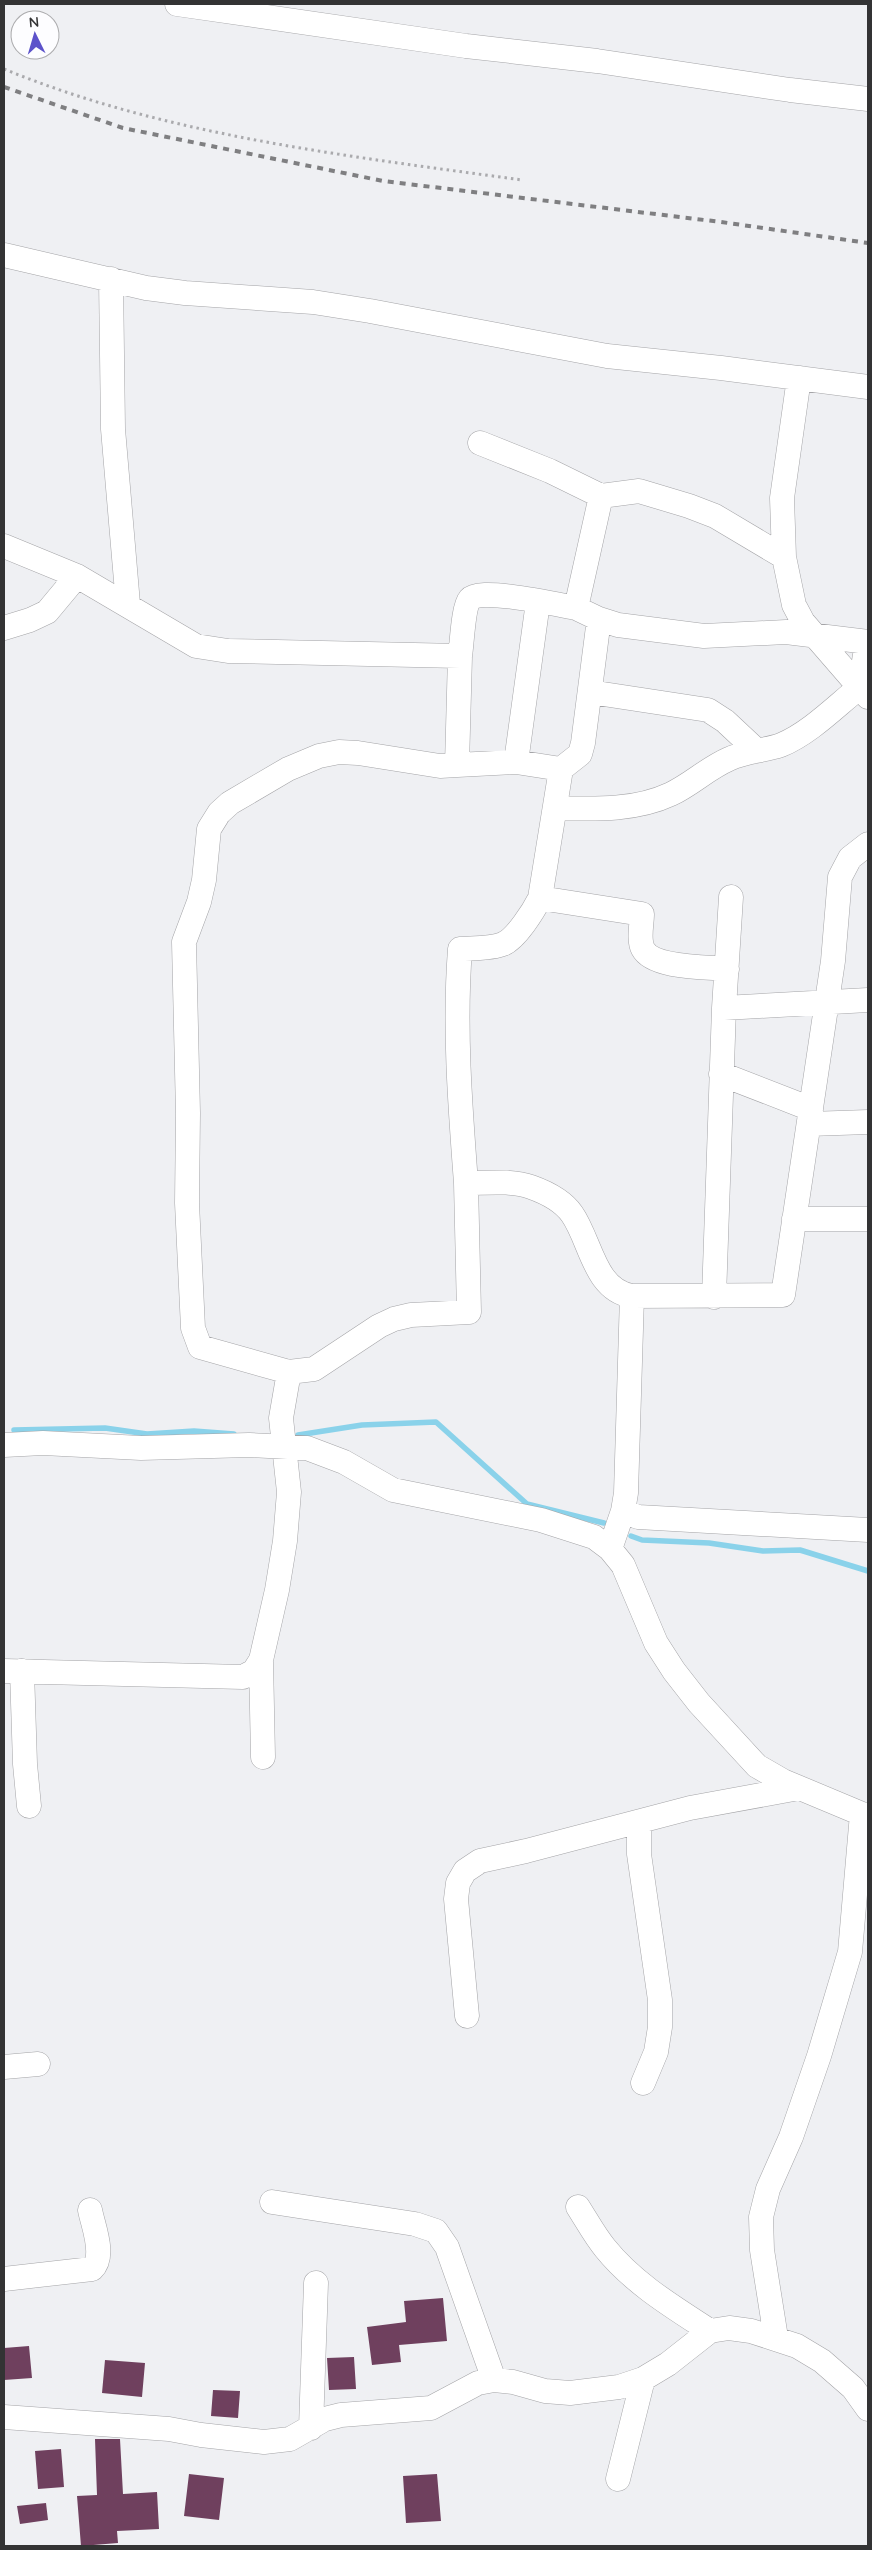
<svg xmlns="http://www.w3.org/2000/svg" width="872" height="2550" font-family="Quicksand,sans-serif">
<style>
.lines{fill:none;stroke-linecap:round;stroke-linejoin:round}
.stream{stroke:#8ad2ea;stroke-width:5.5}
.building{fill:#6f405e}
.minor-casing{stroke:#a4a4a7;stroke-width:25}
.path{stroke:#aaaaad;stroke-width:3;stroke-dasharray:2.5 4;stroke-linecap:butt}
.minor{stroke:#fff;stroke-width:24}
.rail{stroke:#7f7f81;stroke-width:4;stroke-dasharray:6 6;stroke-linecap:butt}
</style>
<rect width="100%" height="100%" fill="#eff0f3"/>
<g class="lines">
<path class="stream" d="M 14,1430 L 105,1428 L 147,1434 L 194,1431 L 234,1434
M 298,1435 L 362,1425 L 436,1422 L 527,1504 L 604,1523
M 631,1536 L 642,1540 L 709,1543 L 763,1551 L 800,1550 L 868,1571"/>
</g>
<path class="building" d="M 443,2298 L 447,2341 L 399,2345 L 401,2362 L 372,2365 L 367,2327 L 406,2322 L 404,2301 Z
M 29,2346 L 32,2378 L 4,2380 L 4,2348 Z
M 354,2357 L 356,2389 L 329,2390 L 327,2358 Z
M 105,2360 L 145,2363 L 142,2397 L 102,2393 Z
M 213,2390 L 240,2391 L 238,2418 L 211,2416 Z
M 95,2439 L 120,2439 L 123,2494 L 157,2492 L 159,2529 L 117,2531 L 118,2543 L 81,2546 L 77,2496 L 97,2495 Z
M 61,2449 L 64,2487 L 38,2489 L 35,2451 Z
M 189,2474 L 224,2478 L 219,2520 L 184,2516 Z
M 437,2474 L 441,2521 L 406,2523 L 403,2476 Z
M 46,2503 L 48,2520 L 20,2524 L 17,2506 Z"/>
<g class="lines">
<defs>
<path id="minor" d="M 177,4 L 466,46 L 597,61 L 790,90 L 868,99
M 4,255 L 146,288 L 185,293 L 313,302 L 370,311 L 607,356 L 721,368 L 868,387
M 111,279 L 113,429 L 128,604
M 480,443 L 550,471 L 601,496
M 4,546 L 77,576 L 196,646 L 228,651 L 460,656 C 462,644 463,607 470,599 C 480,587 559,605 576,608 L 601,496 L 639,491 L 689,506 L 715,516 L 784,557 L 794,605 L 803,622 L 868,697
M 784,557 L 782,498 L 799,378
M 599,619 L 618,625 L 704,636 L 786,632 L 868,642
M 4,628 L 30,620 L 47,612 L 77,576
M 460,656 L 457,765 L 516,762 L 561,769 L 580,754 L 583,743 L 599,619 L 576,608
M 590,692 L 708,710 L 725,721 L 756,750
M 516,762 L 538,602
M 561,769 L 540,898 C 534,910 516,939 503,944 C 491,949 473,948 460,949 C 454,1027 460,1105 466,1183 C 486,1183 512,1180 531,1187 C 545,1192 563,1201 572,1214 C 591,1241 594,1290 632,1296 L 626,1493 L 623,1511 L 610,1549
M 555,808 C 594,809 635,811 671,794 C 692,784 708,768 729,759 C 746,751 764,751 781,745 C 810,733 836,706 860,687 L 867,642
M 540,898 L 642,914 C 642,924 638,939 643,949 C 653,968 706,967 727,969
M 724,1008 L 868,1000
M 721,1074 L 811,1109
M 809,1124 L 868,1122
M 794,1219 L 868,1219
M 632,1296 L 783,1295 L 833,961 L 840,877 L 850,858 L 868,844
M 714,1297 L 724,1008 L 731,897
M 289,1372 L 314,1369 L 379,1326 L 394,1319 L 411,1315 L 469,1312 L 466,1183
M 4,1445 L 43,1443 L 141,1448 L 249,1445 L 307,1448 L 344,1462 L 393,1490 L 541,1520 L 594,1537 L 610,1549 L 623,1565 L 656,1643 L 674,1671 L 699,1703 L 757,1766 L 783,1781 L 862,1814 L 868,1815
M 623,1511 L 638,1517 L 868,1530
M 261,1660 L 263,1757
M 4,1671 L 243,1677 L 254,1671 L 261,1660 L 277,1590 L 285,1541 L 289,1492 L 281,1418 L 289,1372 L 200,1347 L 193,1328 L 187,1203 L 188,1113 L 184,942 L 199,902 L 204,880 L 209,829 L 219,813 L 230,803 L 288,769 L 319,756 L 339,752 L 358,753 L 440,766 L 457,765
M 22,1671 L 25,1764 L 29,1806
M 639,1822 L 639,1854 L 660,2000 L 660,2027 L 656,2052 L 643,2083
M 467,2016 L 456,1899 L 458,1883 L 465,1871 L 480,1861 L 526,1851 L 690,1808 L 799,1788
M 4,2067 L 38,2064
M 272,2202 L 415,2224 L 436,2231 L 447,2247 L 494,2380
M 578,2207 C 587,2221 595,2236 605,2248 C 633,2283 673,2307 710,2331
M 4,2279 L 92,2269 C 106,2256 93,2226 90,2210
M 776,2338 L 762,2250 L 761,2217 L 768,2189 L 791,2137 L 819,2056 L 850,1952 L 862,1814
M 4,2417 L 169,2429 L 201,2435 L 264,2442 L 290,2439 L 325,2419 L 341,2415 L 431,2408 L 478,2383 L 494,2380 L 513,2382 L 545,2391 L 570,2393 L 619,2387 L 643,2379 L 668,2364 L 710,2331 L 729,2328 L 751,2331 L 797,2346 L 822,2361 L 853,2388 L 868,2409
M 311,2428 L 316,2283
M 618,2479 L 643,2379"/>
</defs>
<use href="#minor" class="minor-casing"/>
<path class="path" d="M 4,69 C 167,136 348,156 522,180"/>
<use href="#minor" class="minor"/>
<path class="rail" d="M 4,87 L 123,128 L 383,181 L 721,222 L 868,243"/>
</g>
<rect width="872" height="2550" fill="none" stroke="#333334" stroke-width="10"/>
<g transform="translate(35 35) rotate(355)"><circle r="24" fill="#fdfdff" stroke="#acacae"/>
<path d="M0-4L9 19L0 12L-9 19Z" fill="#5c52ca"/>
<text y="-8" font-size="14" font-weight="bold" text-anchor="middle" fill="#333334">N</text>
</g>
</svg>
